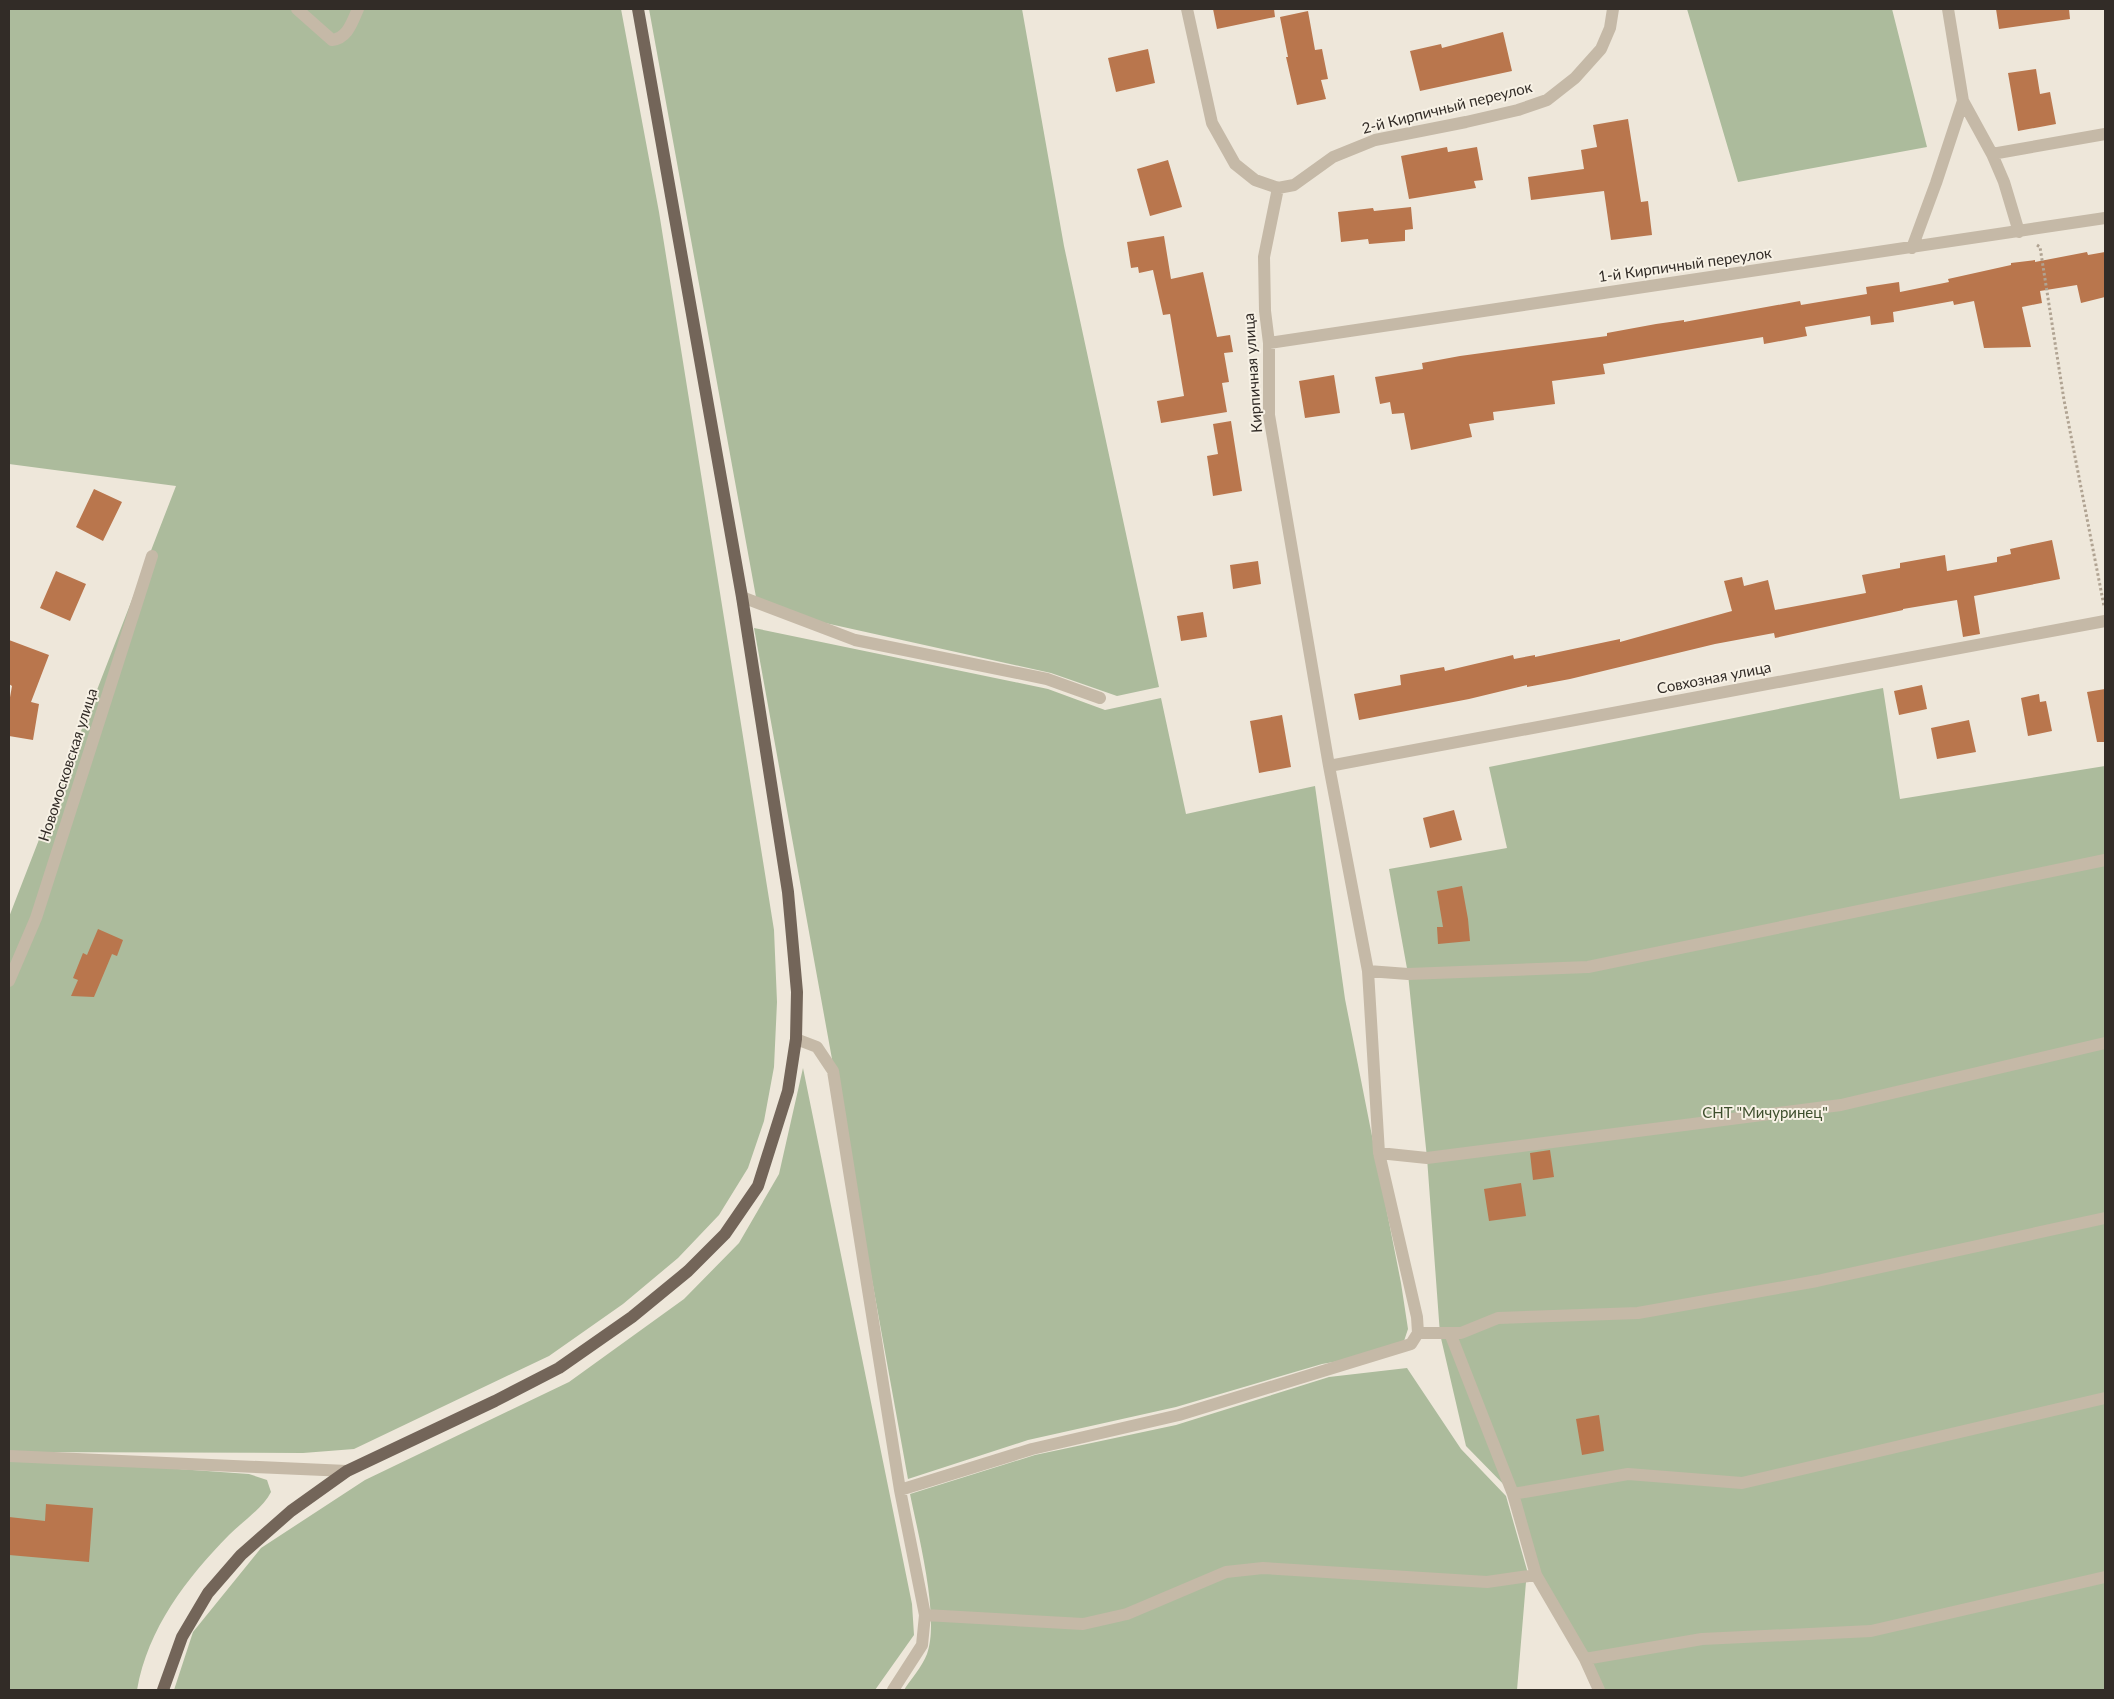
<svg xmlns="http://www.w3.org/2000/svg" width="2114" height="1699" font-family="Lato,sans-serif">
<style>
.green{fill:#acbb9c}
.building{fill:#b9764d}
.lines{fill:none;stroke-linecap:round;stroke-linejoin:round}
.path{stroke:#b0a392;stroke-width:3;stroke-dasharray:2.5 2.5;stroke-linecap:butt}
.minor{stroke:#c5b9a7;stroke-width:12}
.major{stroke:#736559;stroke-width:12}
.labels{text-anchor:middle;stroke-width:4;stroke-linejoin:round;paint-order:stroke}
.street-label{font-size:15px;fill:#322c27;stroke:#f7f1e5}
.park-label{font-size:15px;fill:#3e4e2d;stroke:#f7f1e5}
</style>
<rect width="100%" height="100%" fill="#eee7da"/>
<path class="green" d="M 9,9 L 621,9 L 659,212 L 774,930 L 777,1002 L 774,1067 L 764,1121 L 748,1168 L 719,1215 L 678,1258 L 623,1304 L 549,1356 L 354,1449 L 303,1453 L 9,1452 L 9,917 L 176,486 L 9,464 Z
M 649,9 L 1022,9 L 1064,246 L 1159,687 L 1117,696 L 1051,673 L 758,608 Z
M 1687,9 L 1892,9 L 1927,147 L 1738,182 Z
M 754,628 L 1048,689 L 1105,710 L 1161,698 L 1186,814 L 1315,786 L 1345,999 L 1401,1283 L 1408,1329 L 1404,1341 L 1379,1354 L 1322,1364 L 1176,1407 L 1028,1440 L 908,1479 Z
M 1883,688 L 1900,799 L 2105,766 L 2105,1690 L 1599,1690 L 1536,1575 L 1513,1494 L 1466,1446 L 1440,1334 L 1427,1158 L 1408,974 L 1389,869 L 1507,848 L 1489,767 Z
M 803,1068 L 912,1604 L 914,1635 L 875,1690 L 174,1690 L 193,1632 L 261,1548 L 365,1480 L 569,1382 L 684,1299 L 739,1243 L 779,1174 Z
M 1407,1368 L 1461,1449 L 1506,1496 L 1527,1570 L 1517,1690 L 904,1690 C 911,1679 922,1667 927,1654 C 940,1618 918,1534 910,1494 L 1035,1455 L 1176,1425 L 1329,1377 Z
M 9,1457 L 249,1474 L 267,1480 L 271,1492 C 263,1508 243,1521 229,1535 C 186,1579 148,1628 137,1690 L 9,1690 Z"/>
<path class="building" d="M 1213,9 L 1274,9 L 1275,17 L 1217,29 Z
M 1996,9 L 2069,9 L 2070,19 L 1999,29 Z
M 1308,11 L 1315,50 L 1322,49 L 1328,79 L 1321,80 L 1326,99 L 1297,105 L 1286,57 L 1288,57 L 1280,17 Z
M 1503,32 L 1512,71 L 1420,91 L 1410,51 L 1441,44 L 1442,48 Z
M 1148,49 L 1155,83 L 1116,92 L 1108,58 Z
M 2036,69 L 2040,94 L 2050,92 L 2056,124 L 2018,131 L 2008,73 Z
M 1628,119 L 1641,202 L 1648,201 L 1652,235 L 1611,240 L 1604,191 L 1531,200 L 1528,177 L 1584,169 L 1581,150 L 1597,147 L 1593,125 Z
M 1447,147 L 1448,152 L 1477,147 L 1483,180 L 1474,181 L 1476,188 L 1409,199 L 1401,156 Z
M 1168,160 L 1182,207 L 1150,216 L 1137,169 Z
M 1411,207 L 1413,229 L 1405,230 L 1405,241 L 1369,244 L 1368,239 L 1341,242 L 1338,212 L 1373,208 L 1374,211 Z
M 1164,236 L 1171,279 L 1203,272 L 1217,337 L 1230,335 L 1233,352 L 1224,353 L 1229,382 L 1222,383 L 1227,412 L 1161,423 L 1157,401 L 1184,396 L 1170,314 L 1163,315 L 1153,270 L 1139,273 L 1138,267 L 1131,268 L 1127,242 Z
M 2087,252 L 2088,255 L 2105,252 L 2105,297 L 2081,303 L 2077,285 L 2040,291 L 2042,303 L 2022,307 L 2031,347 L 1984,348 L 1974,301 L 1954,305 L 1953,301 L 1893,312 L 1894,322 L 1871,325 L 1870,316 L 1805,327 L 1807,336 L 1764,344 L 1763,337 L 1603,364 L 1605,374 L 1552,381 L 1555,404 L 1493,412 L 1494,420 L 1469,424 L 1472,437 L 1411,450 L 1404,413 L 1392,414 L 1390,402 L 1380,404 L 1375,377 L 1423,369 L 1422,363 L 1460,356 L 1607,336 L 1607,333 L 1656,324 L 1684,320 L 1684,322 L 1800,301 L 1801,305 L 1867,294 L 1866,287 L 1899,282 L 1900,292 L 1949,282 L 1948,279 L 2011,265 L 2011,263 L 2035,260 L 2035,262 Z
M 1334,375 L 1340,413 L 1305,418 L 1299,381 Z
M 1231,421 L 1242,491 L 1213,496 L 1207,456 L 1218,454 L 1213,424 Z
M 94,489 L 122,502 L 103,541 L 76,527 Z
M 2052,540 L 2060,579 L 1974,596 L 1980,634 L 1963,637 L 1957,600 L 1903,609 L 1903,610 L 1775,638 L 1774,633 L 1715,644 L 1570,679 L 1527,687 L 1527,685 L 1469,699 L 1359,720 L 1354,694 L 1401,685 L 1400,675 L 1444,667 L 1445,671 L 1513,655 L 1514,659 L 1535,655 L 1535,657 L 1620,639 L 1620,642 L 1732,611 L 1724,581 L 1742,577 L 1744,586 L 1768,580 L 1775,610 L 1866,593 L 1862,575 L 1900,568 L 1900,563 L 1945,555 L 1947,571 L 1997,562 L 1997,557 L 2011,554 L 2010,549 Z
M 1258,561 L 1261,584 L 1233,589 L 1230,565 Z
M 56,571 L 86,584 L 70,621 L 40,608 Z
M 1203,612 L 1207,637 L 1181,641 L 1177,616 Z
M 9,640 L 49,655 L 31,702 L 39,704 L 33,740 L 9,736 L 9,703 L 12,686 L 9,684 Z
M 1922,685 L 1927,709 L 1899,715 L 1894,691 Z
M 2105,689 L 2105,742 L 2097,742 L 2087,692 Z
M 2039,694 L 2040,702 L 2046,701 L 2052,731 L 2028,736 L 2021,698 Z
M 1282,715 L 1291,767 L 1259,773 L 1250,721 Z
M 1969,720 L 1976,752 L 1937,759 L 1931,728 Z
M 1454,810 L 1462,840 L 1430,848 L 1423,818 Z
M 1462,886 L 1468,919 L 1470,941 L 1438,944 L 1437,927 L 1443,927 L 1437,891 Z
M 98,929 L 123,940 L 117,956 L 112,954 L 94,997 L 71,996 L 78,980 L 73,978 L 83,953 L 87,955 Z
M 1550,1150 L 1554,1177 L 1533,1180 L 1530,1153 Z
M 1521,1183 L 1526,1216 L 1489,1221 L 1484,1189 Z
M 1599,1415 L 1604,1451 L 1582,1455 L 1576,1419 Z
M 46,1504 L 93,1508 L 89,1562 L 9,1555 L 9,1517 L 45,1521 Z"/>
<g class="lines">
<path class="path" d="M 2037,245 L 2040,247 L 2064,400 L 2104,606"/>
<path class="minor" d="M 297,9 L 332,40 C 348,38 352,22 358,9
M 1948,9 L 1963,101 L 1992,154 L 2004,182 L 2019,232
M 1992,154 L 2105,134
M 1278,188 L 1294,185 L 1333,157 L 1375,140 L 1466,122 L 1518,110 L 1547,100 L 1575,78 L 1601,49 L 1610,28 L 1613,9
M 1912,248 L 1936,183 L 1963,101
M 1269,343 L 2105,218
M 742,597 L 855,640 L 1047,679 L 1100,698
M 1329,766 L 2105,621
M 1368,971 L 1408,974 L 1588,967 L 2105,860
M 9,981 L 36,918 L 152,556
M 796,1039 L 817,1047 L 833,1071 L 900,1490 L 925,1615 L 922,1645 L 893,1690
M 1379,1153 L 1427,1158 L 1841,1105 L 2105,1043
M 1418,1333 L 1461,1333 L 1498,1318 L 1638,1313 L 1817,1281 L 2105,1218
M 1450,1333 L 1513,1494 L 1536,1575 L 1585,1659 L 1599,1690
M 9,1456 L 347,1471
M 900,1490 L 1032,1449 L 1179,1415 L 1411,1344 L 1418,1333 L 1417,1317 L 1379,1153 L 1368,971 L 1329,766 L 1269,415 L 1269,343 L 1265,311 L 1264,257 L 1278,188 L 1255,180 L 1235,164 L 1212,123 L 1187,9
M 1513,1494 L 1628,1474 L 1742,1483 L 2105,1398
M 925,1615 L 1083,1624 L 1127,1614 L 1226,1572 L 1263,1568 L 1487,1582 L 1536,1575
M 1585,1659 L 1702,1639 L 1871,1631 L 2105,1577"/>
<path class="major" d="M 163,1690 L 182,1637 L 208,1593 L 241,1555 L 291,1511 L 347,1471 L 495,1401 L 559,1368 L 632,1317 L 688,1271 L 725,1234 L 758,1186 L 788,1091 L 796,1039 L 797,992 L 788,892 L 742,597 L 638,9"/>
</g>
<g class="labels">
<g class="street-label">
<text transform="translate(1447 108) rotate(-14)" y="5">2-й Кирпичный переулок</text>
<text transform="translate(1685 265) rotate(-8)" y="5">1-й Кирпичный переулок</text>
<text transform="translate(1253 373) rotate(-94)" y="5">Кирпичная улица</text>
<text transform="translate(1714 678) rotate(-11)" y="5">Совхозная улица</text>
<text transform="translate(68 765) rotate(-72)" y="5">Новомосковская улица</text>
</g>
<g class="park-label">
<text x="1765" y="1118">СНТ "Мичуринец"</text>
</g>
</g>
<rect width="2114" height="1699" fill="none" stroke="#322c27" stroke-width="20"/>
</svg>
